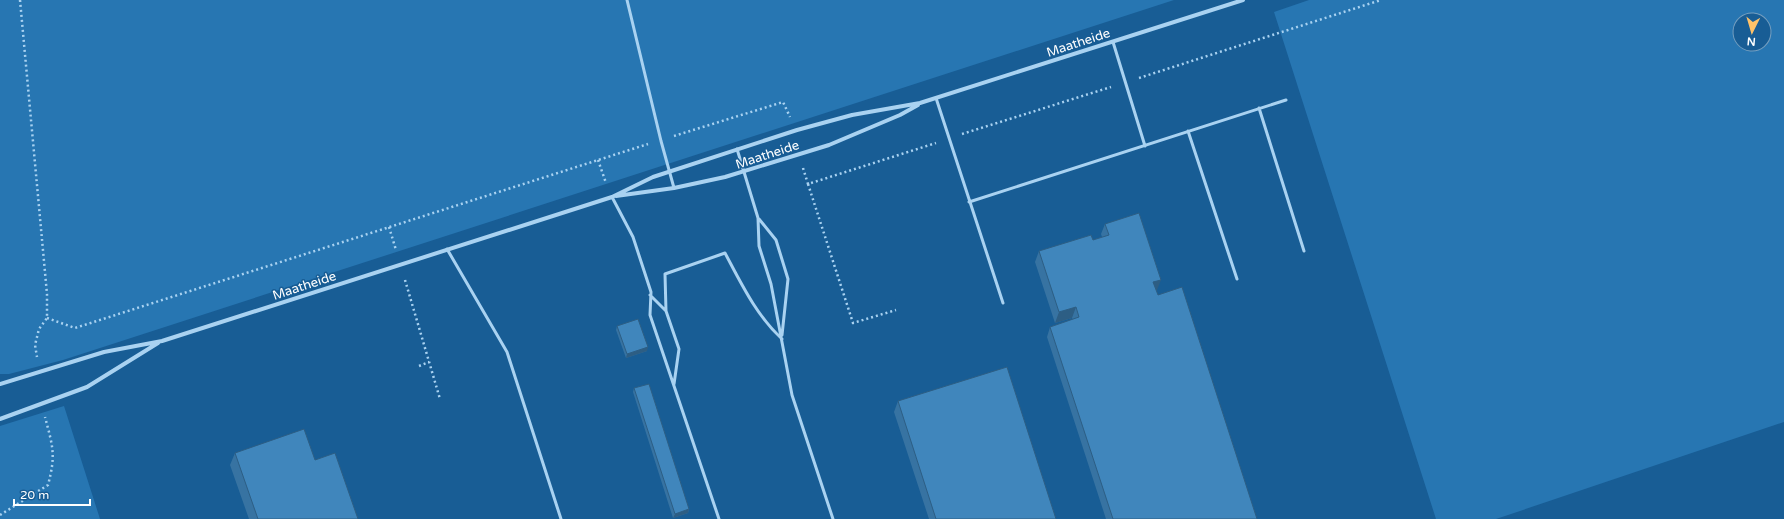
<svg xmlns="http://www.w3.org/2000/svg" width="1784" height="519" font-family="'Varela Round',sans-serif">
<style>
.green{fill:#2776b2;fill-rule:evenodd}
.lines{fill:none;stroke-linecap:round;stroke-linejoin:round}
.path{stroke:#a9d2f1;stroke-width:2.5;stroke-dasharray:2 3;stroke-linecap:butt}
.service{stroke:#a9d2f1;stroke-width:3}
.minor{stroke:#a9d2f1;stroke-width:4}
.wall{fill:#3773a2}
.shaded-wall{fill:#2d5e84}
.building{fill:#4086bc;stroke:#2d5e84}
.labels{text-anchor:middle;stroke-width:3;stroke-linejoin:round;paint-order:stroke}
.street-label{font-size:13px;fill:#fff;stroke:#185d95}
</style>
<rect width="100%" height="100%" fill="#185d95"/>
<path class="green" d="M 0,0 L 1174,0 L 63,360 L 9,374 L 0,374 Z
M 1309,0 L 1784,0 L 1784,422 L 1496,519 L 1436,519 L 1274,12 ZM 1740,20 L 1764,20 L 1764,44 L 1740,44 Z
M 64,406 L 100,519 L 0,519 L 0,426 Z"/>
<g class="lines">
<path class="path" d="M 20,0 L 47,294 L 47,318 L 39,329 L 35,345 L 37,357
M 1139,78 L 1381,0
M 962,134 L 1111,87
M 674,136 L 783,102 L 790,117
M 598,160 L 606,183
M 803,168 L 808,184 L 936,143
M 808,184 L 853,323 L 896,310
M 389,227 L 396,250
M 405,280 L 440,399
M 47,318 L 75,328 L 648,144
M 419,366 L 429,362
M 0,515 L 48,485 C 56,455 53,447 45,417"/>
<path class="service" d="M 627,0 L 661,141 L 674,188
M 1113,42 L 1145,146
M 936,98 L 1003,303
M 1259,108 L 1304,251
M 1188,131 L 1237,279
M 737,149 L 758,218 L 759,246 L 771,284 L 792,395 L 833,519
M 612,197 L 633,237 L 651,292 L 650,315 L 719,519
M 969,202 L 1286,100
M 759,219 L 776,240 L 788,279 L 782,335
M 447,249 L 507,352 L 561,519
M 650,295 L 666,311 L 679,349 L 674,384
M 666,311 L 665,274 L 725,253 C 741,283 756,315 782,339"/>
<path class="minor" d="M 616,196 L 674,188 L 725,177 L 829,145 L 900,115 L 918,105
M 0,384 L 104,352 L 162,341 L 612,197 L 653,177 L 797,130 L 852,115 L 920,103 L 1243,0
M 0,419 L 87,387 L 158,343"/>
</g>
<path class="wall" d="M 1105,224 L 1157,290 L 1156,290 L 1158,295 L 1257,519 L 1106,519 L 1047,337 L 1050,327 L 1073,320 L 1072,318 L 1055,323 L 1035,262 L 1039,251 L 1093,240 L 1102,237 L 1101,234 Z
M 617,326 L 647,351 L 626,358 L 616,330 Z
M 634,388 L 689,509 L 688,513 L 673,518 L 633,392 Z
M 898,401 L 1056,519 L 929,519 L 894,412 Z
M 235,453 L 315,460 L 358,519 L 249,519 L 230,465 Z"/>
<path class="shaded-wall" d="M 1161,280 L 1157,290 L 1149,293 L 1153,282 Z
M 1076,307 L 1072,318 L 1055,323 L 1059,312 Z
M 648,347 L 647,351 L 626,358 L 627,354 Z
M 689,509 L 688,513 L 673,518 L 675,514 Z"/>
<path class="building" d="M 1139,213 L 1161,280 L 1153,282 L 1158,295 L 1182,287 L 1257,519 L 1113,519 L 1050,327 L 1079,317 L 1076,307 L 1059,312 L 1039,251 L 1091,235 L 1093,240 L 1109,235 L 1105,224 Z
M 638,319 L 648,347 L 627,354 L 617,326 Z
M 1007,367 L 1056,519 L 936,519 L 898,401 Z
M 649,384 L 689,509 L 675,514 L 634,388 Z
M 304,429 L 315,460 L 335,453 L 358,519 L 258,519 L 235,453 Z"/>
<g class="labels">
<g class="street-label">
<text transform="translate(1078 42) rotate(-18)" y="5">Maatheide</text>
<text transform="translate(767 154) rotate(-18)" y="5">Maatheide</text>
<text transform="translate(304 285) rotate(-18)" y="5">Maatheide</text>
</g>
</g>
<g transform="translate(1752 32) rotate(185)"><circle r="19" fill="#185d95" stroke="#749ebf"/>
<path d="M0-3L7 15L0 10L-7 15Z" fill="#ffc269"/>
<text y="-6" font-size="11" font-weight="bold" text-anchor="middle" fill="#ffffff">N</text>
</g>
<path d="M14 499v6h76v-6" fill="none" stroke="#ffffff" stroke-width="2"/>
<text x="20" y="499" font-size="12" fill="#ffffff" stroke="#185d95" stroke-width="3" paint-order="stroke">20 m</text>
</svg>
